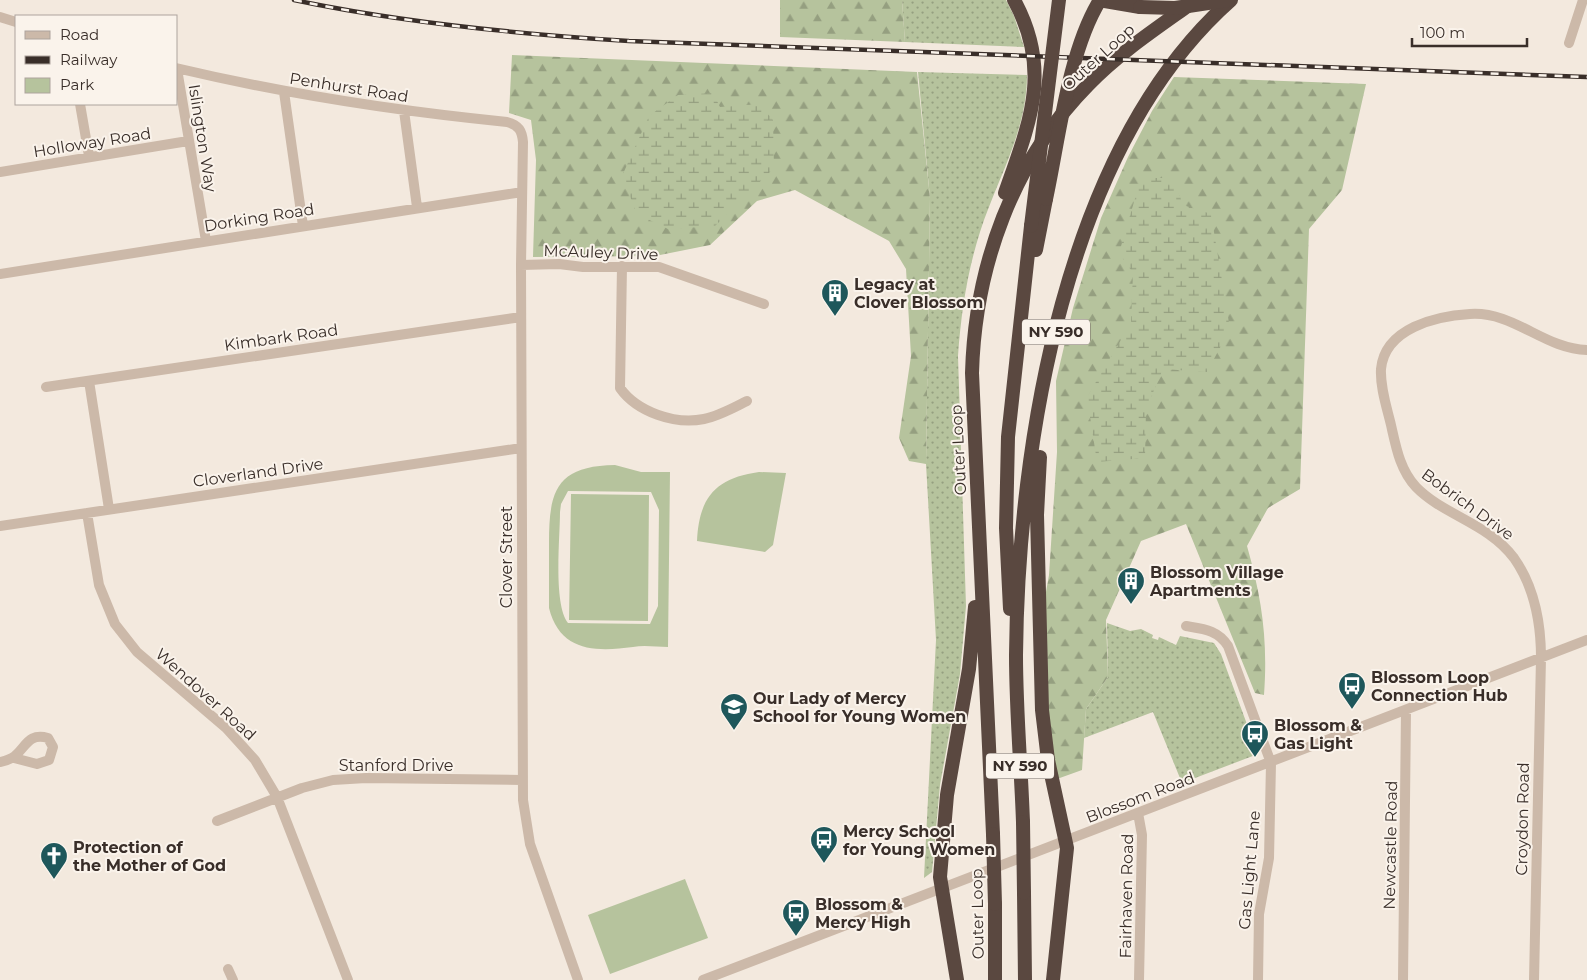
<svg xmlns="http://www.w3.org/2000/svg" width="1587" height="980" font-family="Montserrat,sans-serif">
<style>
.green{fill:url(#green-dots)}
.forest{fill:url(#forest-firs)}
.wetland{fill:url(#wetland-marsh)}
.pitch{fill:#b6c39d;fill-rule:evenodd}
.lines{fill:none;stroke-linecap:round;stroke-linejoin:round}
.minor{stroke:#ccb9a9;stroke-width:10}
.highway{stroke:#5a4840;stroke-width:14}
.rail-casing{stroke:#392e29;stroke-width:4.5}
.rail{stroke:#faf3eb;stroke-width:2.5;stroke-dasharray:8;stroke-linecap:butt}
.highway-bridge{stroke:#5a4840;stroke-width:14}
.labels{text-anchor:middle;stroke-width:4;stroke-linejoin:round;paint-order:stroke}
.shield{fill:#faf3eb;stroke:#736963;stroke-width:1}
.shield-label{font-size:15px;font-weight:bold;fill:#392e29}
.street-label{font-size:16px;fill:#392e29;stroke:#faf3eb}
.poi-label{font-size:16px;font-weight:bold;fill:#392e29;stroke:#faf3eb;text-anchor:start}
</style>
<defs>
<pattern id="green-dots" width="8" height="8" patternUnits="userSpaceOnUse" patternTransform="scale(1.25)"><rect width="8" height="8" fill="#b6c39d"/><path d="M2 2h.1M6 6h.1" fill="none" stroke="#959f80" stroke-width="1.8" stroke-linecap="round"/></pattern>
<pattern id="forest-firs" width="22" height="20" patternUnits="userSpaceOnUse" patternTransform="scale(1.25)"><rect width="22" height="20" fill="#b6c39d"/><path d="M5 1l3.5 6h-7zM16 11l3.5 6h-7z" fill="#959f80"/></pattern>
<pattern id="wetland-marsh" width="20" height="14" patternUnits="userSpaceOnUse" patternTransform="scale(1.25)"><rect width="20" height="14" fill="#b6c39d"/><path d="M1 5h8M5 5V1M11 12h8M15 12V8" fill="none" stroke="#959f80"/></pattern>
</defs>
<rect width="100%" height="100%" fill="#f3e9de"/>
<path class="green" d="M 902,0 L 1006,0 L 1014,16 L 1024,47 L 905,42 Z
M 918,72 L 1027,75 C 1027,132 997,179 980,232 C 967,273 961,313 958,356 L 966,606 L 960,674 L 940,785 L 932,872 L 924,878 L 936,640 L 926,464 L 930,198 Z
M 1107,623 L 1130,631 L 1141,629 L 1153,635 L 1152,638 L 1158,640 L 1159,637 L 1176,645 L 1180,636 L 1214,643 L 1221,654 L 1258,754 L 1182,783 L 1153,712 L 1084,738 L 1086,709 L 1108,677 Z"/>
<path class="forest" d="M 780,0 L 902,0 L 905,42 L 780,37 Z
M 512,55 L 917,72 L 930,198 L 926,464 L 909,461 L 899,438 L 911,356 L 906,269 L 889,241 L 795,190 L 757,201 L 710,245 L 655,256 L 533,257 L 536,160 L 531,120 L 509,113 Z
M 1174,77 L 1366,84 L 1342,190 L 1309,229 L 1300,489 L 1268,508 L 1247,546 C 1262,599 1268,640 1264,695 L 1255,693 L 1186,524 L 1141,541 L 1106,620 L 1108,677 L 1086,709 L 1082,770 L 1057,779 L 1049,741 L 1044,603 L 1049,575 L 1057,452 L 1056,381 L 1073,308 L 1101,218 L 1128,157 L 1152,111 Z"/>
<path class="wetland" d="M 713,93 L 720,107 L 760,104 L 773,120 L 774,168 L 715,226 L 668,229 L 637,214 L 622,176 L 649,116 L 678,95 Z
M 1141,178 L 1173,178 L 1183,205 L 1211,214 L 1230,329 L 1207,372 L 1163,369 L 1146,409 L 1145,458 L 1097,462 L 1087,397 L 1131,323 L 1133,273 L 1119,253 Z"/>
<path class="pitch" d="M 615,465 L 641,472 L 670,472 L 668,647 C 657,647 644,645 633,647 C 596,652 560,652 549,608 C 549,586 549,564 549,542 C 549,490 557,466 615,465 ZM 568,491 L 651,492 L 659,510 L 658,606 L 650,624 L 568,623 C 553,604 560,538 560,512 L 561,504 Z
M 759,472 L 786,473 L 773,545 L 765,552 L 697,541 C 699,497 716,478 759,472 Z
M 571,494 L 649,495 L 648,621 L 569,620 Z
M 685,879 L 708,938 L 610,974 L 588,915 Z"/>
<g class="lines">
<path class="minor" d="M 0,17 L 16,22
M 1569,43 L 1583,0
M 176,68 C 286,94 396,111 507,122 C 519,125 522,131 523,142 L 521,265 L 523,800 L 530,844 L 578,980
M 177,69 L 206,241
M 284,92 L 303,226
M 80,104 L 89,156
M 404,111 L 417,207
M 0,172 L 188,141
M 521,265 L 559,264 L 583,267 L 659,267 L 764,304
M 622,266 L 620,388 C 637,412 675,425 704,419 C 719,416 733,408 747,401
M 0,274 L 522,192
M 89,381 L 109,509
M 46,387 L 521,317
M 87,513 L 99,585 L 115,624 L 137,652 L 226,728 L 255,760 L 277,797 L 348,980
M 0,526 L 521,448
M 1186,626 C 1204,629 1218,630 1228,646 L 1271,763 L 1269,858 L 1259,914 L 1258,980
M 0,762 C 5,761 11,759 15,756 C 27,745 29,733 48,738 L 53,747 L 49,760 L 37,764 L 14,758
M 1138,813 L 1142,835 L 1139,980
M 217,821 L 302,788 L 333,780 L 366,778 L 522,780
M 228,969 L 233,980
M 703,980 L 1587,640
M 1403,980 L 1406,711
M 1534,980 L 1541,658 C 1541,623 1535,588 1514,558 C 1488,523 1443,515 1416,487 C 1400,470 1396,447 1391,425 C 1387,408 1380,388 1381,369 C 1385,328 1436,316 1470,314 C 1514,311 1544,349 1587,350"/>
<path class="highway" d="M 1099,0 L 1140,7
M 1005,193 C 1029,124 1053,71 1014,0
M 1036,250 L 1046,199
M 1040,457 L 1037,515 L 1042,710 L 1048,760 L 1067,848 L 1053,980
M 1010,609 L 1006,528 L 1008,437 L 1031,226
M 1023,822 C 1021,766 1016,711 1016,655 C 1018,444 1065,147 1231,0
M 993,834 L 972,373 C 975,266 1013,161 1088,85 C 1118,54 1154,30 1189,5
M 1024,893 L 1025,980
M 995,904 L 995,980
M 957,980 L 940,877 L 947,795 L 969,669 L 975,607"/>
<defs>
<path id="rail" d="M 294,0 C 404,23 516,34 629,41 L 1587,77"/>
</defs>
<use href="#rail" class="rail-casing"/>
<use href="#rail" class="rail"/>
<path class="highway-bridge" d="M 1140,7 L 1175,8 L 1228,0
M 1046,199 C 1059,139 1068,52 1100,0
M 1031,226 L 1059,0
M 1023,822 L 1024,893
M 993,834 L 995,904"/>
</g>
<defs>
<symbol id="building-pin" viewBox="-11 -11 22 30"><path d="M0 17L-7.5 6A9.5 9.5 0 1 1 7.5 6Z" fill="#1e575b" stroke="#faf3eb"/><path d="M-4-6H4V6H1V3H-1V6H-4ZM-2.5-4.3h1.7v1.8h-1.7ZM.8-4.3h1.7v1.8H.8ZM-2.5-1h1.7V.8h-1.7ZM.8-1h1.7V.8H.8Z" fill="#fff"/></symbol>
<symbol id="bus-pin" viewBox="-11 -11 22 30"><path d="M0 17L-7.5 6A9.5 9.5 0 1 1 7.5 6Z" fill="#1e575b" stroke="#faf3eb"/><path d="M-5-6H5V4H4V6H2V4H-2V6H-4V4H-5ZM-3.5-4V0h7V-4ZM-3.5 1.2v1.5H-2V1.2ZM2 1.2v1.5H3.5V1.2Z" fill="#fff"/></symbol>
<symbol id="school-pin" viewBox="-11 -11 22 30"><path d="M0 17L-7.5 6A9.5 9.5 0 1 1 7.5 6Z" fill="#1e575b" stroke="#faf3eb"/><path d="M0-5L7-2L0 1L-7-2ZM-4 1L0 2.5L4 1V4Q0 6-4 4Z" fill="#fff"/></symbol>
<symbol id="church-pin" viewBox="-11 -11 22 30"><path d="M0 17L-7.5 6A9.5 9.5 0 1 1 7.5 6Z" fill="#1e575b" stroke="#faf3eb"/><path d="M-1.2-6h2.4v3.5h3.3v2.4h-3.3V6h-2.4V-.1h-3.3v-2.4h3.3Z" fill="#fff"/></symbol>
</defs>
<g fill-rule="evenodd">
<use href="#building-pin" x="819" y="277" width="32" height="43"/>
<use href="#building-pin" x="1115" y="565" width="32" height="43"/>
<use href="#bus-pin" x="1336" y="670" width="32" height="43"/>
<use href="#school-pin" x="718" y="691" width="32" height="43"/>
<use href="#bus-pin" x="1239" y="718" width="32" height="43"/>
<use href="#bus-pin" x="808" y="824" width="32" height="43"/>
<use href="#church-pin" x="38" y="840" width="32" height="43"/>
<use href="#bus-pin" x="780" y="897" width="32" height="43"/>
</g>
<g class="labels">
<g class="shield">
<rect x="1022" y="319.5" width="68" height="25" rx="4"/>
<rect x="986" y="753.5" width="68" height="25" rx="4"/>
</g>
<g class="shield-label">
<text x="1056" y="337">NY 590</text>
<text x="1020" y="771">NY 590</text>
</g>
<g class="street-label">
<text transform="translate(1098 57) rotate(-42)" y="6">Outer Loop</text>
<text transform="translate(349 87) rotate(9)" y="6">Penhurst Road</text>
<text transform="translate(203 138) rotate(81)" y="6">Islington Way</text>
<text transform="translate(92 142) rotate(-9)" y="6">Holloway Road</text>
<text transform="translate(259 217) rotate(-9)" y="6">Dorking Road</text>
<text transform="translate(601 252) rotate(2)" y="6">McAuley Drive</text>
<text transform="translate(281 337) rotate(-8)" y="6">Kimbark Road</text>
<text transform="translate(958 450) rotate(-93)" y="6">Outer Loop</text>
<text transform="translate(258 472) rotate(-8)" y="6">Cloverland Drive</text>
<text transform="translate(1468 504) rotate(36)" y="6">Bobrich Drive</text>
<text transform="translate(506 557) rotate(-90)" y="6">Clover Street</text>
<text transform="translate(206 694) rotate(42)" y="6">Wendover Road</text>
<text x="396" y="771">Stanford Drive</text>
<text transform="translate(1140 797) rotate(-21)" y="6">Blossom Road</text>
<text transform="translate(1522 819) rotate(-89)" y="6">Croydon Road</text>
<text transform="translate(1390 845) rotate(-89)" y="6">Newcastle Road</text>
<text transform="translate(1249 870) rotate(-85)" y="6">Gas Light Lane</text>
<text transform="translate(1126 896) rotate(-89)" y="6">Fairhaven Road</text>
<text transform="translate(977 914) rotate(-91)" y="6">Outer Loop</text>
</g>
<g class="poi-label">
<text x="854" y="290">Legacy at<tspan x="854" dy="18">Clover Blossom</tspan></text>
<text x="1150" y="578">Blossom Village<tspan x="1150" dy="18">Apartments</tspan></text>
<text x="1371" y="683">Blossom Loop<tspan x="1371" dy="18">Connection Hub</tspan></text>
<text x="753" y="704">Our Lady of Mercy<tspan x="753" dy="18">School for Young Women</tspan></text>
<text x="1274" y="731">Blossom &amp;<tspan x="1274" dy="18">Gas Light</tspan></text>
<text x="843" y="837">Mercy School<tspan x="843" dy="18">for Young Women</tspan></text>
<text x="73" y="853">Protection of<tspan x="73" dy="18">the Mother of God</tspan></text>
<text x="815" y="910">Blossom &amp;<tspan x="815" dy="18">Mercy High</tspan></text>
</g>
</g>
<rect x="15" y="15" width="162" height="90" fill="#faf3eb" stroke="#ada49d"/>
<rect x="25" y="31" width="25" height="8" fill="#ccb9a9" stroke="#ada49d"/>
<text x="60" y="40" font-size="15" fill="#392e29">Road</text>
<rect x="25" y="56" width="25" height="8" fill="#392e29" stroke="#ada49d"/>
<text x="60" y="65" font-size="15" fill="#392e29">Railway</text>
<rect x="25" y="78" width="25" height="15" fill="#b6c39d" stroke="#ada49d"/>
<text x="60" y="90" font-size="15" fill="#392e29">Park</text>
<path d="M1412 38v8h115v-8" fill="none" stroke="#392e29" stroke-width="2.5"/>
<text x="1420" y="38" font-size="15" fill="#392e29" stroke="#faf3eb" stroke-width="4" paint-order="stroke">100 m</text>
</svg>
